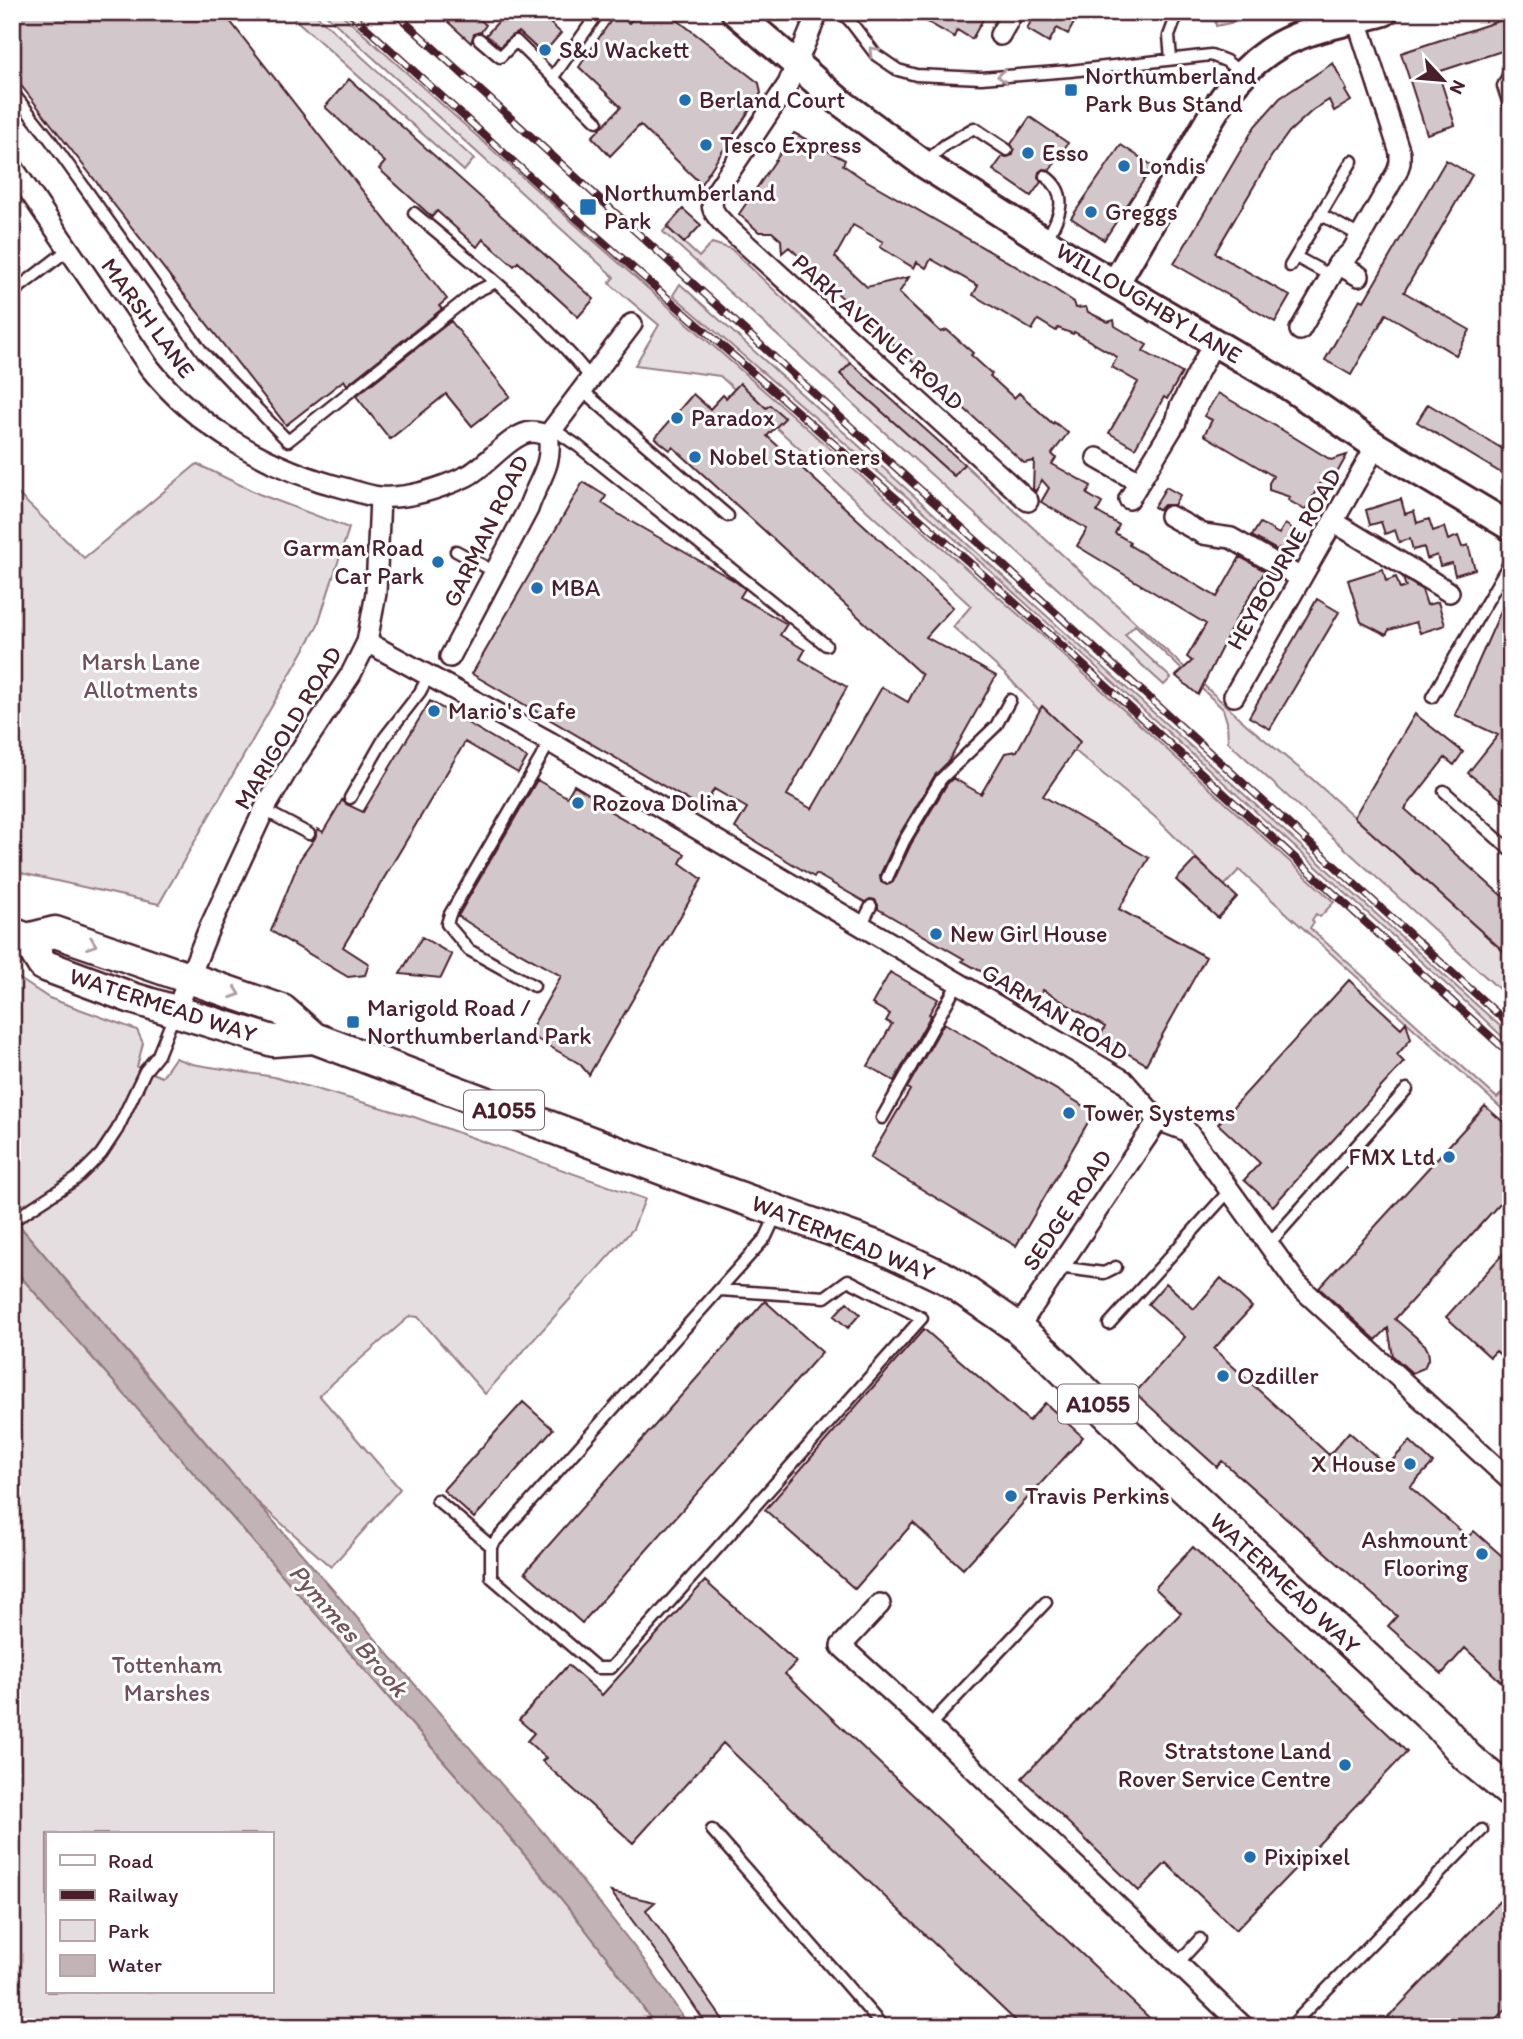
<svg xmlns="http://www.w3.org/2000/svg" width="1523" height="2039" font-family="Itim,sans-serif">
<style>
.green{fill:#e5dee0;stroke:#987e86;stroke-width:2;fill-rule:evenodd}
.water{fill:#c1b3b6;stroke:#91787e;stroke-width:2}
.building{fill:#d2c7cb;stroke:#4a1f2b;stroke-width:2}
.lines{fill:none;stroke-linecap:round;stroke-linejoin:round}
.lane-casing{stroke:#4a1f2b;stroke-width:15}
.street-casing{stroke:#4a1f2b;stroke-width:24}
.secondary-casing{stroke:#4a1f2b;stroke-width:32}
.primary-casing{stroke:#4a1f2b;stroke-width:35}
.lane{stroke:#fff;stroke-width:10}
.street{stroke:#fff;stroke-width:19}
.secondary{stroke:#fff;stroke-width:26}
.primary{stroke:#fff;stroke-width:30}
.rail-casing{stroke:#4a1f2b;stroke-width:8}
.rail{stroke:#fff;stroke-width:5;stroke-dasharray:16;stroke-linecap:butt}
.oneway{stroke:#ae9aa0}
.poi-dot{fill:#1f6fb2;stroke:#fff;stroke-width:2.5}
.labels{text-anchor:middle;stroke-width:6;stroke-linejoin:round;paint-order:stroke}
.shield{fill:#fff;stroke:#80626b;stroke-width:2}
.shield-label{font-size:23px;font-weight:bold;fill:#4a1f2b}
.poi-label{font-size:24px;fill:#4a1f2b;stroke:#fff;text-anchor:start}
.street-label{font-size:24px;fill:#4a1f2b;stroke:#fff}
.park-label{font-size:24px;fill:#714f58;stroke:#fff}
.water-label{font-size:26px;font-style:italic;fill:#74535c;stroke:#fff}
</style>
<rect width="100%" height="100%" fill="#fff"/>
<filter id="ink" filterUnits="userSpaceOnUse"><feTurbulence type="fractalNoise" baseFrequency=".0143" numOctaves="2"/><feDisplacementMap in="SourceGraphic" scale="14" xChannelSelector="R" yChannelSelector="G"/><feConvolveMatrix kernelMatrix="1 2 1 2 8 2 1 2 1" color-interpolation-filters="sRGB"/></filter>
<g filter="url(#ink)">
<path class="green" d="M 287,12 L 313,12 L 474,159 L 464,171 Z
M 323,12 L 339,12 L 568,218 L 1036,630 L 1334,902 L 1320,917 L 1316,914 L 1312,920 L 1314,922 L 1310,928 L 1497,1098 L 1511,1084 L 1511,1117 L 1239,870 L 1224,886 L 1155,817 L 1074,750 L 1079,741 L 1042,706 L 1039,710 L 1006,675 L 953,627 L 971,606 L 720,376 L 635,365 L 659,325 L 609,283 L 614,277 Z
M 1217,12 L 1281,12 L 1216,26 L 1215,16 Z
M 667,227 L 699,257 L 712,243 L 731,249 L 851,363 L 841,375 L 953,475 L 964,464 L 1247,725 L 1311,778 L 1511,958 L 1511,1000 L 1228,742 L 1227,722 L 1223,709 L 1135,625 L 1125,635 L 1171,678 L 1164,685 L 663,232 Z
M 680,284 L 1511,1036 L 1511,1045 L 1469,1005 L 936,522 L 673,295 Z
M 197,464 L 259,494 L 349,528 L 317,627 L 159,904 L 12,871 L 12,488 L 84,558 Z
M 12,974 L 49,998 L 137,1030 L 143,1043 L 137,1067 L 162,1077 L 175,1058 L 192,1064 L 274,1077 L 414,1117 L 645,1199 L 633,1229 L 485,1394 L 418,1317 L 410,1316 L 319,1395 L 400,1489 L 331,1567 L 255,1500 L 12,1217 Z
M 12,1267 C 139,1409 264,1554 389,1698 C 481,1805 578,1909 656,2027 L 12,2027 ZM 47,1834 L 271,1834 L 271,1992 L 47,1992 Z"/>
<path class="water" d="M 12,1217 L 140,1367 L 547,1837 L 639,1953 L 690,2027 L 656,2027 C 578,1909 481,1805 389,1698 C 264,1554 139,1409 12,1267 Z"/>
<path class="building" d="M 12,12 L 223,12 L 447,299 L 439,306 L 442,309 L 347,385 L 344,380 L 286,425 L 12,74 Z
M 456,12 L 472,12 L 486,25 L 481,32 L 474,34 L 471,43 L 448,22 Z
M 507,12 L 513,12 L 522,21 L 530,12 L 538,12 L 561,33 L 543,54 L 519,32 L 511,36 L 500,47 L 486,35 Z
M 638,12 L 667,12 L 759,83 L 761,93 L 701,184 L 640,125 L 610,156 L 592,137 L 621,107 L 579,67 L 616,13 L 629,23 Z
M 910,12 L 987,12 L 972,39 L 957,30 L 954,37 Z
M 1029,12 L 1080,12 L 1068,34 L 1057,28 L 1049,42 L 1027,29 L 1034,15 Z
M 1511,17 L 1511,48 L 1438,72 L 1455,125 L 1427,134 L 1401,53 Z
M 1333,63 L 1347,90 L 1345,91 L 1351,101 L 1334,111 L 1329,100 L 1313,110 L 1289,132 L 1271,157 L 1215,253 L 1290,296 L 1275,322 L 1174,264 L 1255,126 L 1280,98 Z
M 349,79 L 594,299 L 578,317 L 518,262 L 514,266 L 483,239 L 477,247 L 437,211 L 432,217 L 379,169 L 385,162 L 325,107 Z
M 1030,117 L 1068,143 L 1050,170 L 1043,169 L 1039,172 L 1038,178 L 1041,182 L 1031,196 L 993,170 L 1003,156 L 1007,157 L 1013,155 L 1014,150 L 1011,144 Z
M 794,133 L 845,160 L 843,165 L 862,178 L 1050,286 L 1074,302 L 1076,308 L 1086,307 L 1088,312 L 1108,322 L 1114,320 L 1115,326 L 1147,345 L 1143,351 L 1182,373 L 1167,399 L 1164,397 L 1135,448 L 1109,433 L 1138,382 L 1112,367 L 1117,357 L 1074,332 L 1073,334 L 1058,328 L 1056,331 L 1038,320 L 1032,330 L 973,295 L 978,286 L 931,259 L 926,268 L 917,262 L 914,268 L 880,247 L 883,242 L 853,225 L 835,257 L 867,287 L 909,277 L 899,293 L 941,332 L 947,330 L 973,353 L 971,355 L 992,374 L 990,376 L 1014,398 L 1019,393 L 1053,424 L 1054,422 L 1068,433 L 1052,454 L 1056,458 L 1052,464 L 1091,486 L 1087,494 L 1102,503 L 1097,512 L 1119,525 L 1115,533 L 1130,542 L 1129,545 L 1217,597 L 1240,557 L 1265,571 L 1234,623 L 1198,695 L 1176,676 L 1192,661 L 1187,657 L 1206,624 L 1077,546 L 1087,529 L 1041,502 L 1049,488 L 1042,480 L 1036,491 L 1033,489 L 1034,461 L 1024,463 L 815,273 L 816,272 L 789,247 L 782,253 L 781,240 L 772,232 L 759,232 L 739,214 Z
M 1121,145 L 1153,166 L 1104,240 L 1071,218 Z
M 1446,160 L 1472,175 L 1404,292 L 1470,330 L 1456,355 L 1386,314 L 1351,375 L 1325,360 L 1360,299 L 1364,301 Z
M 683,209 L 701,225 L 684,243 L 667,227 Z
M 451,321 L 510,396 L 472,426 L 446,394 L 390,439 L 356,396 Z
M 851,363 L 964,464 L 954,476 L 840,374 Z
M 740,383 L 766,408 L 770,405 L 785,418 L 767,436 L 953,607 L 926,637 L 996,676 L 948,762 L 935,775 L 898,837 L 880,875 L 881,882 L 887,885 L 893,882 L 911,844 L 947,784 L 953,778 L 981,794 L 1005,753 L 1017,751 L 1042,706 L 1080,742 L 1043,796 L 1149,858 L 1119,909 L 1206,957 L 1146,1064 L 1100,1037 L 1105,1027 L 1043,990 L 1037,1002 L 962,961 L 964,959 L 878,909 L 878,905 L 875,900 L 870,899 L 865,902 L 816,874 L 814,877 L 758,843 L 735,828 L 747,808 L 714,789 L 703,809 L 472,674 L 583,482 L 606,496 L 602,503 L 623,517 L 735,581 L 745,589 L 740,597 L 787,624 L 780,635 L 805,650 L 800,659 L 847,687 L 787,795 L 812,809 L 882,687 L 908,702 L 922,675 L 673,447 L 670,450 L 655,438 L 693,394 L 710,409 L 723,395 L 726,398 Z
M 1218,393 L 1279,428 L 1331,460 L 1347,455 L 1328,489 L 1320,484 L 1305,510 L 1288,500 L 1290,497 L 1269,490 L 1269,483 L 1273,476 L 1204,435 L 1212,420 L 1204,416 Z
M 1428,404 L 1511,454 L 1511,479 L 1417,422 Z
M 1166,487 L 1180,495 L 1174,505 L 1164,505 L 1159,510 L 1154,507 Z
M 1401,499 L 1405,514 L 1414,511 L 1417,523 L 1429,519 L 1433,531 L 1444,527 L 1448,540 L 1458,536 L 1462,547 L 1468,545 L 1475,569 L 1455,575 L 1452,563 L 1440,566 L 1437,555 L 1427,559 L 1424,547 L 1413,550 L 1410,539 L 1399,542 L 1395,530 L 1385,534 L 1381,522 L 1370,525 L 1366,510 Z
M 1260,523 L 1279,534 L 1285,524 L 1302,534 L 1290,554 L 1279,548 L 1277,550 L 1252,536 Z
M 1383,569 L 1386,581 L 1396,577 L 1400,589 L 1406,587 L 1403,578 L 1422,590 L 1427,605 L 1438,602 L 1445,625 L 1420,633 L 1416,622 L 1389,630 L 1386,635 L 1361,622 L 1348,580 Z
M 1511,588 L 1511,807 L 1468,773 L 1498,735 L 1455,715 Z
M 1317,599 L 1339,612 L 1270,729 L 1249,717 Z
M 430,701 L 527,758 L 518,773 L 465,742 L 343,947 L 369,964 L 365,975 L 348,977 L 271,931 L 300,859 L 315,838 L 318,829 L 323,832 L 342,800 L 346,804 L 363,812 Z
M 1415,714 L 1463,752 L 1454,765 L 1445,758 L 1405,809 L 1511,904 L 1511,958 L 1354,817 Z
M 537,780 L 567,797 L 574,785 L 597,799 L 594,802 L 685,854 L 680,863 L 702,879 L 589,1075 L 580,1064 L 528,1034 L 561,976 L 481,931 L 458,916 Z
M 1196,859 L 1237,897 L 1218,918 L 1176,880 Z
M 422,937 L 452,955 L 441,978 L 400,974 Z
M 890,972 L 938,999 L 929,1014 L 931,1015 L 894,1081 L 868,1066 L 892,1024 L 886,1021 L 890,1014 L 872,1004 Z
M 1349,980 L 1401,1028 L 1406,1022 L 1411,1039 L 1397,1055 L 1404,1062 L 1273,1206 L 1244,1180 L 1260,1163 L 1218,1124 Z
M 944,1023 L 1094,1112 L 1016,1246 L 870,1158 L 910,1090 L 907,1088 Z
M 1485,1106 L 1511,1129 L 1511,1191 L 1395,1319 L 1425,1345 L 1428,1351 L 1429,1357 L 1424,1368 L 1412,1373 L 1393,1356 L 1388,1328 L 1376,1340 L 1319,1288 Z
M 1511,1245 L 1511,1365 L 1496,1351 L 1490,1357 L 1446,1317 Z
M 1221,1278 L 1252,1307 L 1214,1349 L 1329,1455 L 1349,1432 L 1387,1466 L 1410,1441 L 1433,1463 L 1410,1487 L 1468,1537 L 1474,1531 L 1511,1564 L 1511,1691 L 1465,1648 L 1442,1674 L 1388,1626 L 1397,1616 L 1222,1461 L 1217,1467 L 1135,1393 L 1185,1337 L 1148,1304 L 1166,1283 L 1194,1309 Z
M 765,1301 L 822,1352 L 582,1623 L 525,1572 Z
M 847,1302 L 860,1314 L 848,1328 L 834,1316 Z
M 924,1329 L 1029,1421 L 1045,1403 L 1083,1437 L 963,1569 L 913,1523 L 855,1589 L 765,1510 Z
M 523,1402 L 553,1429 L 474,1518 L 443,1490 Z
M 1193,1547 L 1407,1752 L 1236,1930 L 1166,1863 L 1139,1891 L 1022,1778 L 1181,1613 L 1155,1588 Z
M 705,1581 L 796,1662 L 785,1674 L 1159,2027 L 1022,2027 L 723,1743 L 633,1843 L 542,1761 L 546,1758 L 527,1741 L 534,1733 L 519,1720 L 568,1665 L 602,1695 Z
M 1511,1889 L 1511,2004 L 1489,2027 L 1379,2027 Z
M 611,1892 L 655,1902 L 646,1910 L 728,2027 L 708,2027 L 674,1976 Z"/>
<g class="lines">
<defs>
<path id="lane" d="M 841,12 L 850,21 L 876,55 L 898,70 L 916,75 L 981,78 L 1070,71 L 1211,55 L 1226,61 L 1242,74
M 479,39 L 500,57 L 516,41 L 597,121
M 1171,59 L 1169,36 L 1178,12
M 1511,69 L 1503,86 L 1511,111
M 553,77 L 599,12
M 12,92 L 49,138 L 203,353 L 288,441 L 475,292 L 496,282
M 924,163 L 945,145 L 974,128 L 1007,150
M 1045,176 C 1071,194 1059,218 1046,240
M 414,213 C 476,265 540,315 591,378
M 1320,214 L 1360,236
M 1296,257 L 1331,276
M 1290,266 L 1352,161
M 12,293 L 69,249
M 582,390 L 728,516
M 553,429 L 578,446 L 826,645
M 456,551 L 495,572
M 1432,697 L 1511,560
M 1444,791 L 1511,851
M 350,798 L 385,737 L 420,692 L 428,677
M 264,810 L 309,834
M 887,878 L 904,841 L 941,779 L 996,726 L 1010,700
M 861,926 L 871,906
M 534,986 L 469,950 L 447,924 L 450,914 L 550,742
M 882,1118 L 958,983
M 12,1221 L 76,1179 L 101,1154 L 117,1130 L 145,1071 L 158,1055 L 175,1013
M 1269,1244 L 1407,1089
M 1058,1267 L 1104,1273 L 1116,1267
M 1109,1324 L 1230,1190
M 437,1500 L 491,1546 L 766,1237 L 777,1213
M 491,1546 L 491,1577 L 597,1668 L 611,1668 L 922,1318 L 848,1280 L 825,1297 L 720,1290
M 929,1726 L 1046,1602
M 712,1830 L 883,2027
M 1178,1963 L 1200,1939
M 1290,2027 L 1482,1830"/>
<path id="street" d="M 818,12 L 788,84 L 716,192 C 707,207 715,215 726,226 L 1028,501
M 1000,35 L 1013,12
M 12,166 L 149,367 C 197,428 270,469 344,488 C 356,491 368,496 380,497 C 410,499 441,488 467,476 C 487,466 511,433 532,432 C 537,432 543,434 548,435
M 1338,264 L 1359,276
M 1300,330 L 1338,264 L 1352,251 L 1397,172 L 1400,163 L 1400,153 L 1357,20
M 1097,458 L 1139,482
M 1129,499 L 1176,422 L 1180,407 L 1214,342
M 1170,516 L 1203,534 L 1231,538 L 1301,578
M 1334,522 L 1449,592
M 367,642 L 550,742 L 1123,1080 L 1158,1120 L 1187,1131 L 1297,1284 L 1511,1481
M 450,657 L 528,509 C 537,481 554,466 548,435 L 632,324
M 1234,696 L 1376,446
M 176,1011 L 208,931 L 264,810 L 288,769 L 351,674 L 367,642 L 376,593 L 380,497
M 1018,1328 L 1158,1120
M 880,1604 L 841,1646 L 929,1726 L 1244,2027"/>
<path id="secondary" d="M 735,12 L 839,101 L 924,164 L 1076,261 L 1290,387 L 1376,446 L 1511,527
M 1115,284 C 1138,245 1160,206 1183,167 C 1206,126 1227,80 1268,52 C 1300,29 1347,23 1384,12"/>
<path id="primary" d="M 12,933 L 27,939 L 43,965 L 132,998 L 273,1041 L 314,1038
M 27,939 L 55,932 L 282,1010 L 314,1038 L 694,1181 L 884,1249 L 947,1279 L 1018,1328 L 1046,1353 L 1153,1459 L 1439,1725 L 1467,1757 L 1511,1793"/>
</defs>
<use href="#lane" class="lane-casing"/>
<use href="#street" class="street-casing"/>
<use href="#secondary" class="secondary-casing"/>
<use href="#primary" class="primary-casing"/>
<use href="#lane" class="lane"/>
<use href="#street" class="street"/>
<use href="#secondary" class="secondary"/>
<use href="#primary" class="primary"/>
<defs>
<path id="rail" d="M 349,12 L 559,203 L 1002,591 L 1511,1055
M 394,12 L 1511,1026"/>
</defs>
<use href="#rail" class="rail-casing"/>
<use href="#rail" class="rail"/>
</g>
<defs><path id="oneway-chevron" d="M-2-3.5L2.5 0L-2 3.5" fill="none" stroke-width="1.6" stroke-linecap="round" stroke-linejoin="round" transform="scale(1.75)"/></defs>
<g class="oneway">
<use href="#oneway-chevron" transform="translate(873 51) rotate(-134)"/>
<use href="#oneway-chevron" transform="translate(1002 76) rotate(176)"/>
<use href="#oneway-chevron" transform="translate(92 944) rotate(20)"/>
<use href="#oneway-chevron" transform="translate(236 993) rotate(19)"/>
</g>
</g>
<g class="poi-dot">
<circle cx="545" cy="50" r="7"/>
<rect x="1064" y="83" width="14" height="14" rx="3.5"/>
<circle cx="685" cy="100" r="7"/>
<circle cx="706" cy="145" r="7"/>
<circle cx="1028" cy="153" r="7"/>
<circle cx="1124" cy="166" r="7"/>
<rect x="579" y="198" width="18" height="18" rx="3.5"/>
<circle cx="1091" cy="212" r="7"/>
<circle cx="677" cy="418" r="7"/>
<circle cx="695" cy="457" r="7"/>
<circle cx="438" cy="562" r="7"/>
<circle cx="537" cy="588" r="7"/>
<circle cx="434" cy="711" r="7"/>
<circle cx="578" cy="803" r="7"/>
<circle cx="936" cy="934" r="7"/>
<rect x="346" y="1015" width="14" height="14" rx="3.5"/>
<circle cx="1069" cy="1113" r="7"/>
<circle cx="1449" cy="1157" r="7"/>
<circle cx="1223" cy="1376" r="7"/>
<circle cx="1410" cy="1464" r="7"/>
<circle cx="1011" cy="1496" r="7"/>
<circle cx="1482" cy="1554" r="7"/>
<circle cx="1345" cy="1765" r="7"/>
<circle cx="1250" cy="1857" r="7"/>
</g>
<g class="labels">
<g class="shield">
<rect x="464" y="1090.5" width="80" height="39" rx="5"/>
<rect x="1058" y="1384.5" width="80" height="39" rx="5"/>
</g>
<g class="shield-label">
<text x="504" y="1118">A1055</text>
<text x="1098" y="1412">A1055</text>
</g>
<g class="poi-label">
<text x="559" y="58">S&amp;J Wackett</text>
<text x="1085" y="84">Northumberland<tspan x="1085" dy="28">Park Bus Stand</tspan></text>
<text x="699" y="108">Berland Court</text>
<text x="720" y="153">Tesco Express</text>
<text x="1042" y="161">Esso</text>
<text x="1138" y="174">Londis</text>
<text x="604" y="201">Northumberland<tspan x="604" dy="28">Park</tspan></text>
<text x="1105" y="220">Greggs</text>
<text x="691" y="426">Paradox</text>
<text x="709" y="465">Nobel Stationers</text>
<text x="424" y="556" text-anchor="end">Garman Road<tspan x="424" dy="28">Car Park</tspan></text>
<text x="551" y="596">MBA</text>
<text x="448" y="719">Mario's Cafe</text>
<text x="592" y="811">Rozova Dolina</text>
<text x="950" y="942">New Girl House</text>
<text x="367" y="1016">Marigold Road /<tspan x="367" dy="28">Northumberland Park</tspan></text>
<text x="1083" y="1121">Tower Systems</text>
<text x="1435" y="1165" text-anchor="end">FMX Ltd</text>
<text x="1237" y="1384">Ozdiller</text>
<text x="1396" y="1472" text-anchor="end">X House</text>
<text x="1025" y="1504">Travis Perkins</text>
<text x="1468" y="1548" text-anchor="end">Ashmount<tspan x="1468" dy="28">Flooring</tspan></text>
<text x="1331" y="1759" text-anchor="end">Stratstone Land<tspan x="1331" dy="28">Rover Service Centre</tspan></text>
<text x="1264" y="1865">Pixipixel</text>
</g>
<g class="street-label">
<text transform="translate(1149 303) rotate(31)" y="8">WILLOUGHBY LANE</text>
<text transform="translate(148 318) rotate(54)" y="8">MARSH LANE</text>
<text transform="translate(878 332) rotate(42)" y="8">PARK AVENUE ROAD</text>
<text transform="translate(486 531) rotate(-64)" y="8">GARMAN ROAD</text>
<text transform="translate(1284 559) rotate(-60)" y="8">HEYBOURNE ROAD</text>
<text transform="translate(288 728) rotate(-59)" y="8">MARIGOLD ROAD</text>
<text transform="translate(163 1005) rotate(18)" y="8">WATERMEAD WAY</text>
<text transform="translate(1055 1012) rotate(31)" y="8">GARMAN ROAD</text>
<text transform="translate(1067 1210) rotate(-56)" y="8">SEDGE ROAD</text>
<text transform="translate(843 1238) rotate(22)" y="8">WATERMEAD WAY</text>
<text transform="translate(1285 1583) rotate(43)" y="8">WATERMEAD WAY</text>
</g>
<g class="park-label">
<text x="141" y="670">Marsh Lane<tspan x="141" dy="28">Allotments</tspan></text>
<text x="167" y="1673">Tottenham<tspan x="167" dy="28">Marshes</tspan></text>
</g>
<g class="water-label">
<text transform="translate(349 1630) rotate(49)" y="9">Pymmes Brook</text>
</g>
</g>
<rect width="1523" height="2039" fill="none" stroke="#fff" stroke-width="42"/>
<rect x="21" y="21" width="1481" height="1997" fill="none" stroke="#4a1f2b" stroke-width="2.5" filter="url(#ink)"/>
<rect x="46" y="1832" width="228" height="161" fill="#ffffff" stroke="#b7a5aa" stroke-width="2"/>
<rect x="60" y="1855" width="35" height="10" fill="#ffffff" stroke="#b7a5aa" stroke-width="2"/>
<text x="108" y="1868" font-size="21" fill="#4a1f2b">Road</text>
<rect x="60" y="1890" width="35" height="10" fill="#4a1f2b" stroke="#b7a5aa" stroke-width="2"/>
<text x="108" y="1902" font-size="21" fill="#4a1f2b">Railway</text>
<rect x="60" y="1920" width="35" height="21" fill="#e5dee0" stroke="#b7a5aa" stroke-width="2"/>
<text x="108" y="1938" font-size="21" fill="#4a1f2b">Park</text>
<rect x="60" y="1955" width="35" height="21" fill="#c1b3b6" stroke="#b7a5aa" stroke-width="2"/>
<text x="108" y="1972" font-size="21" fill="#4a1f2b">Water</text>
<g transform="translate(1443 80) rotate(116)" stroke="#ffffff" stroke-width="5" paint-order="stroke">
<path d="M0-5L12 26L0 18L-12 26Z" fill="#4a1f2b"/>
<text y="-10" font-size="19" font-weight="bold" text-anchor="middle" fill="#4a1f2b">N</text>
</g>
</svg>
